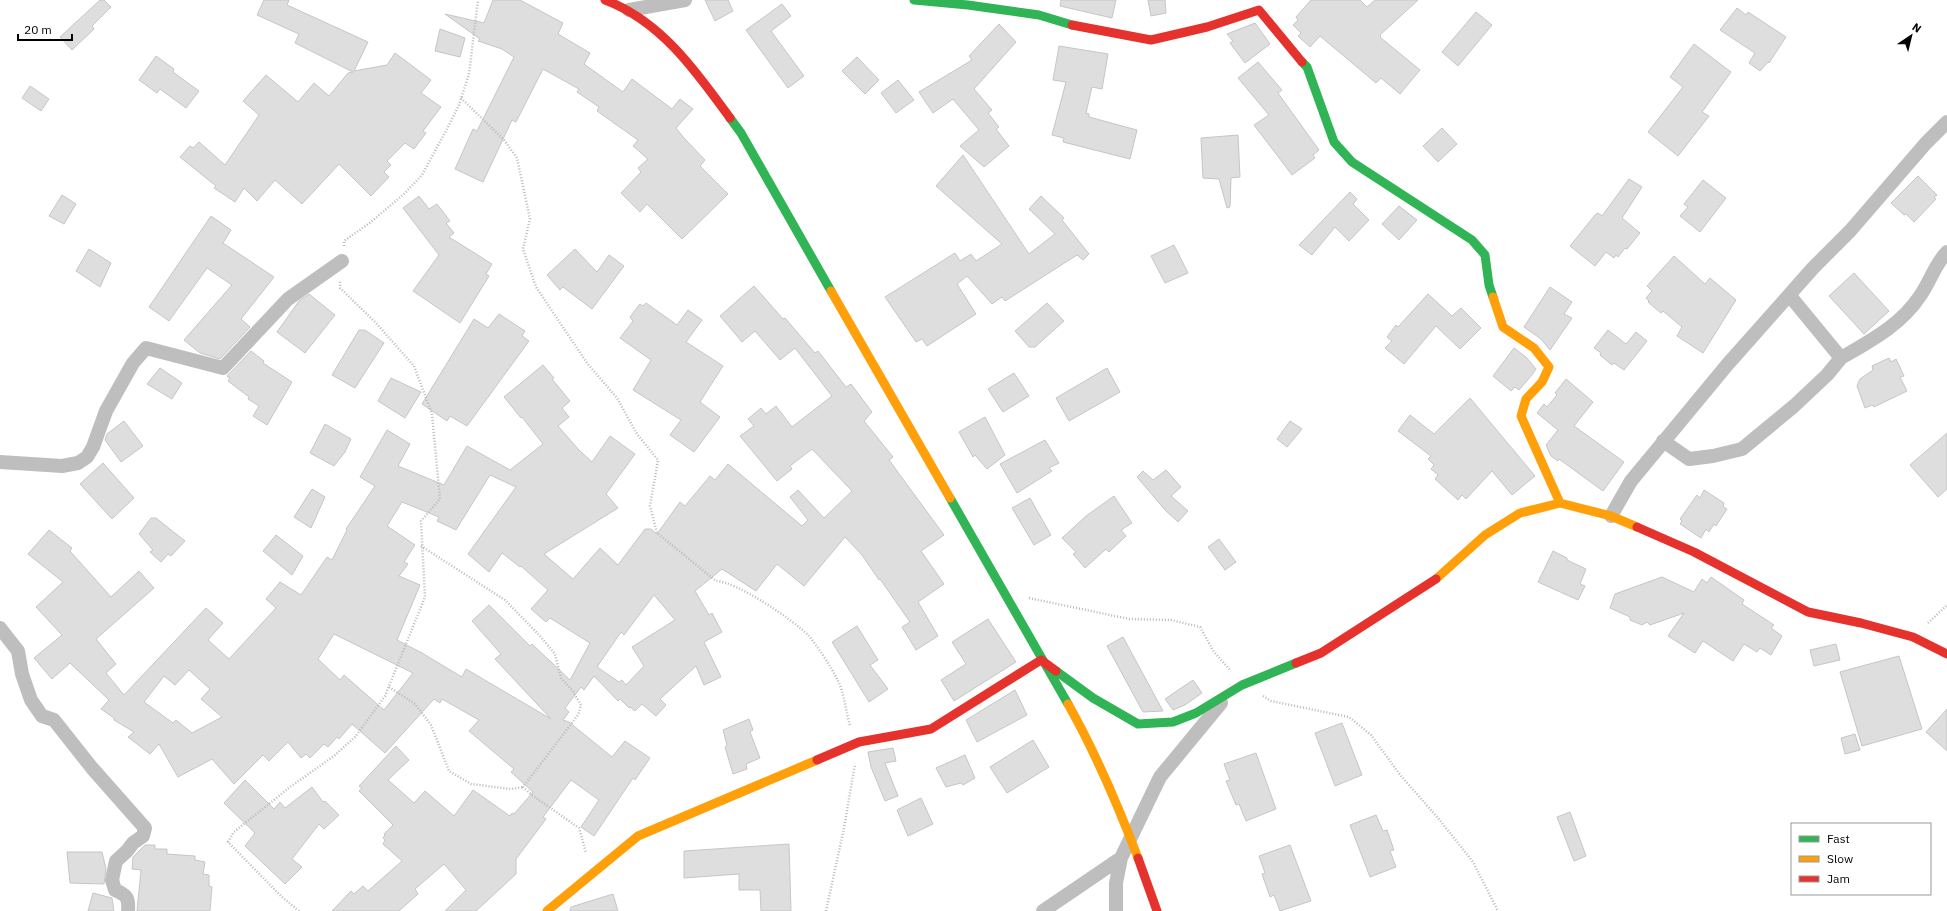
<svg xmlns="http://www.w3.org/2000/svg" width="1947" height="911" font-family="'IBM Plex Sans',sans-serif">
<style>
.building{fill:#dedede;stroke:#c6c6c6;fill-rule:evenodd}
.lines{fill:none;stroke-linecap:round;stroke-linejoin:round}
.path{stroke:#b9b9b9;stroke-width:2.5;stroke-dasharray:1 2;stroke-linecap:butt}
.street{stroke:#bebebe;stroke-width:14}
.fast{stroke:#30b455;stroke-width:9}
.slow{stroke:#ff9f0a;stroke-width:9}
.jam{stroke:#e5322d;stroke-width:9}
</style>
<rect width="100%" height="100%" fill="#fff"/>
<path class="building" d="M 100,0 L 104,0 L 111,7 L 92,26 L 94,29 L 72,50 L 60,37 Z
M 264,0 L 289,0 L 287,5 L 368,42 L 354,71 L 387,65 L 395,53 L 431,80 L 421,93 L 441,107 L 423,131 L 426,133 L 414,149 L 405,143 L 387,161 L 391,165 L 384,172 L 389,177 L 371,196 L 339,164 L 302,204 L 275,180 L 257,201 L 244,188 L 235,202 L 214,188 L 216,186 L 180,157 L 190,146 L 193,148 L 199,142 L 225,165 L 259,115 L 243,101 L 266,75 L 298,102 L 314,83 L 329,96 L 348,73 L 353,72 L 295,43 L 299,34 L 257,15 Z
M 493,0 L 520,0 L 563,23 L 558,34 L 590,53 L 584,64 L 623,92 L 632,79 L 672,109 L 680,99 L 693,109 L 676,128 L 684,138 L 705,160 L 700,166 L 728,194 L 682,239 L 647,204 L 640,212 L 621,193 L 641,172 L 638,168 L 648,159 L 633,146 L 638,140 L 597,111 L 599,107 L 577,92 L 579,89 L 543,69 L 516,122 L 512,120 L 483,182 L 455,169 L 473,129 L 477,131 L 514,57 L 502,49 L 478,41 L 480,39 L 445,14 L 484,23 Z
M 705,0 L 728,0 L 733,11 L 715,21 Z
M 1061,0 L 1116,0 L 1112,18 L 1060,6 Z
M 1148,0 L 1165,0 L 1166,13 L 1151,16 Z
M 1311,0 L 1360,0 L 1367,7 L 1375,0 L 1418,0 L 1380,35 L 1381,38 L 1420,70 L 1400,94 L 1381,78 L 1376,83 L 1320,36 L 1310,47 L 1298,36 L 1301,33 L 1293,25 L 1298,20 L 1296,17 Z
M 782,4 L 791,16 L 771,31 L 804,76 L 788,88 L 746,30 Z
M 1737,8 L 1746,15 L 1748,12 L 1786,37 L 1769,63 L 1768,62 L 1760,71 L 1749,63 L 1755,53 L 1720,30 Z
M 1476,12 L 1492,25 L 1458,66 L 1442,52 Z
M 1255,23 L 1270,44 L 1245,63 L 1230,43 L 1233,41 L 1227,34 Z
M 999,24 L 1016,42 L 974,89 L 992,110 L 988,113 L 999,127 L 996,129 L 1009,146 L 984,167 L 960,146 L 979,130 L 953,99 L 933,113 L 919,92 L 972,60 L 969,56 Z
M 440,29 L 465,38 L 460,57 L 435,51 Z
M 1694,44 L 1731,72 L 1702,112 L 1709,116 L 1678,156 L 1648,132 L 1683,87 L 1670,77 Z
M 1059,46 L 1108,54 L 1102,89 L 1092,87 L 1086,113 L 1089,114 L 1089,117 L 1137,130 L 1130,159 L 1063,142 L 1064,138 L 1052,135 L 1066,82 L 1053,80 Z
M 156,56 L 174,69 L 173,72 L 199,91 L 186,108 L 160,89 L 157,93 L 139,80 Z
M 857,57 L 879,80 L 865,94 L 842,71 Z
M 1258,62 L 1282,90 L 1278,93 L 1319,150 L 1313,155 L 1315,158 L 1292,175 L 1254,125 L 1269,115 L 1238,78 Z
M 898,80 L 914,100 L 896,113 L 881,93 Z
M 30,86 L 49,99 L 41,111 L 22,98 Z
M 1442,128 L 1457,144 L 1438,162 L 1423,146 Z
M 1238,135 L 1240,177 L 1231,178 L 1230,207 L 1227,208 L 1219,179 L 1203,178 L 1201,138 Z
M 963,155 L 1029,254 L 1055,234 L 1029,209 L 1041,196 L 1064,218 L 1062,220 L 1089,254 L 1083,260 L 1077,255 L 1005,301 L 1002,297 L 992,304 L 967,276 L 957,284 L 976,314 L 927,346 L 922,339 L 916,342 L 885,297 L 955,253 L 960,261 L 971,254 L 976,261 L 1002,244 L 936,186 Z
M 1918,176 L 1937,195 L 1934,197 L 1936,199 L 1914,222 L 1906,214 L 1904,215 L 1891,203 Z
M 1629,179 L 1642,187 L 1622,218 L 1640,233 L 1627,249 L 1625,248 L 1618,257 L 1616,255 L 1614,258 L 1606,252 L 1595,266 L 1570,246 L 1595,215 L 1598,213 L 1602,216 Z
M 1703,180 L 1726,198 L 1700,232 L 1680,216 L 1688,207 L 1684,204 Z
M 1350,192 L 1357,199 L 1353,204 L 1369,220 L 1349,241 L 1335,227 L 1312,255 L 1299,245 Z
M 62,195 L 76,204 L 64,224 L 49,216 Z
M 419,196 L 429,209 L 437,204 L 450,221 L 446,223 L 454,233 L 449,237 L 492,264 L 486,274 L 489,276 L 460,323 L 413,291 L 439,255 L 403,208 Z
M 1399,206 L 1417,220 L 1399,240 L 1382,224 Z
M 211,216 L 231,230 L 223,243 L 274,277 L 241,319 L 250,327 L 220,359 L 200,353 L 184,340 L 232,285 L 207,268 L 169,321 L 149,307 Z
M 1174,245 L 1188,273 L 1165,283 L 1151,256 Z
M 89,249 L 111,263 L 100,287 L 76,271 Z
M 575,249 L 597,272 L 609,255 L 624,266 L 592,309 L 563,287 L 560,290 L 547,275 Z
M 1674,256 L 1705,284 L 1710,278 L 1736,300 L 1703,353 L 1677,336 L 1682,327 L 1663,311 L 1661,313 L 1648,302 L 1649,301 L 1646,298 L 1652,291 L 1647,286 Z
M 1854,273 L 1889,311 L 1864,334 L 1829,296 Z
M 754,286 L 783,319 L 785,318 L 815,353 L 818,351 L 846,387 L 851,384 L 872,412 L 864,421 L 893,457 L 889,460 L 944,535 L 921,551 L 944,584 L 918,602 L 938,636 L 916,650 L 902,627 L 910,622 L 880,579 L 879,580 L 862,555 L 845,537 L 804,586 L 777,564 L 756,591 L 722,569 L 695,591 L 709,615 L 712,613 L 722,632 L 704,642 L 721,677 L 704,685 L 696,666 L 660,699 L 666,705 L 656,716 L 642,704 L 635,711 L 630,707 L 629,708 L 620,699 L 618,701 L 594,676 L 584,690 L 581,687 L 565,708 L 569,712 L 563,720 L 569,722 L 612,757 L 625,741 L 650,758 L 635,780 L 633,778 L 594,836 L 581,827 L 599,800 L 571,780 L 543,817 L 546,819 L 516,859 L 516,874 L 476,911 L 445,911 L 466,890 L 444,864 L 415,889 L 418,894 L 399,911 L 332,911 L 351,891 L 354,894 L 363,886 L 368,891 L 402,861 L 383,844 L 385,840 L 383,838 L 385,835 L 384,834 L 393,825 L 359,791 L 362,788 L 359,786 L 396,746 L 409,760 L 388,780 L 414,803 L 425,791 L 454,816 L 473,790 L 510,816 L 512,813 L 514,814 L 533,792 L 511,772 L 514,769 L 469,731 L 479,720 L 442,699 L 440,703 L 434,699 L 385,753 L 352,724 L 339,739 L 337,737 L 328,747 L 324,744 L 310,758 L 306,754 L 301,758 L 288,742 L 269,761 L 263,755 L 234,784 L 212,759 L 178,777 L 159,744 L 150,754 L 128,737 L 134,732 L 114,720 L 114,718 L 101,709 L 109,700 L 70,663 L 52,679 L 34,658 L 62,635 L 36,607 L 63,582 L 28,554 L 49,530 L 72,548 L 70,551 L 111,597 L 139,571 L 154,588 L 96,639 L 116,664 L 106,673 L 124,695 L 206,608 L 223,623 L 208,640 L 229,659 L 276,608 L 266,599 L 280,582 L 301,595 L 327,557 L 332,560 L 347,530 L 346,529 L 375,486 L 360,477 L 387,430 L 410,444 L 398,466 L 444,485 L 467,446 L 510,470 L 543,444 L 522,417 L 521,418 L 504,397 L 543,365 L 554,378 L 552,379 L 570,401 L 562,408 L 569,417 L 558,426 L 579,450 L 592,462 L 610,436 L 635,454 L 606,494 L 618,508 L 544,554 L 573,579 L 600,548 L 618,565 L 645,529 L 651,529 L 657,534 L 680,502 L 685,506 L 710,476 L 715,480 L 728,464 L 802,526 L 808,520 L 790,497 L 798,490 L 824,518 L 852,491 L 812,449 L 790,466 L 792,469 L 777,481 L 740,436 L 754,426 L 748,419 L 761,408 L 766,414 L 776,406 L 792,427 L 832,396 L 795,348 L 780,360 L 755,331 L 742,342 L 720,316 ZM 490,475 L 516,487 L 468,554 L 489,572 L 502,553 L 520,567 L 521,566 L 548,590 L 531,609 L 546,622 L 550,618 L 590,643 L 570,680 L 532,644 L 530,646 L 489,605 L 472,621 L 501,654 L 495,659 L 551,719 L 466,669 L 462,677 L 422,653 L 397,640 L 420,585 L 399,576 L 408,564 L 404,562 L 415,545 L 387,526 L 402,502 L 439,517 L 437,521 L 456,530 ZM 654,595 L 675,620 L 632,647 L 644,666 L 626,685 L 622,680 L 619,682 L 597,667 L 621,632 L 624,635 ZM 334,634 L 413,673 L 384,710 L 344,675 L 340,680 L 318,659 ZM 189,670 L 210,689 L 201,699 L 222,717 L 192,733 L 176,720 L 173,723 L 144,702 L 164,676 L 175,685 Z
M 1550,287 L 1572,302 L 1564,314 L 1572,318 L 1550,350 L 1541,339 L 1524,327 Z
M 309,294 L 335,315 L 305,353 L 277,332 L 299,301 Z
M 1428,294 L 1452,316 L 1461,308 L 1481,328 L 1460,349 L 1436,326 L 1404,364 L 1385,348 L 1392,341 L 1387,337 L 1396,325 L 1398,327 Z
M 646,303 L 677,325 L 688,310 L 702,320 L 686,342 L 723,366 L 700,402 L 720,417 L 694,452 L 670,435 L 681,420 L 633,390 L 651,360 L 620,338 L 633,321 L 630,317 L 640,304 L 643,306 Z
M 1047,303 L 1064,321 L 1035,347 L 1029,347 L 1015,331 Z
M 499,314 L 525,331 L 522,336 L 529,341 L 467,426 L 450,416 L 447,421 L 422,404 L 474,319 L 488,328 Z
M 359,330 L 365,330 L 384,343 L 355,388 L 332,375 Z
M 1608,330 L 1626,344 L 1636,332 L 1647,341 L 1624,370 L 1614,363 L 1612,365 L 1600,355 L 1601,353 L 1594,348 Z
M 1514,348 L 1526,357 L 1536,369 L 1532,375 L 1519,390 L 1515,387 L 1511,391 L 1493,376 Z
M 251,351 L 264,361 L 263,363 L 292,382 L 267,425 L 253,416 L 259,406 L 248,399 L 249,397 L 228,381 L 230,378 L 227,376 Z
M 1889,358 L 1891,362 L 1896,359 L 1904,376 L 1900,377 L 1907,391 L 1874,407 L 1872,405 L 1865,408 L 1857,386 L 1860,379 L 1873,370 L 1872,366 Z
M 160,368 L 182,383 L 172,399 L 147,384 Z
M 1107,368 L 1120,392 L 1069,421 L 1056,398 Z
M 1014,373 L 1029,396 L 1003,412 L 988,389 Z
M 391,378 L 421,392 L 405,418 L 378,401 Z
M 1566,379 L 1593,402 L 1574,426 L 1624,462 L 1603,491 L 1559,459 L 1558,461 L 1551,456 L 1546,445 L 1558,430 L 1537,413 L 1544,404 L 1547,407 L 1557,395 L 1555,393 Z
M 1470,398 L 1535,476 L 1512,495 L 1492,471 L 1466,499 L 1462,495 L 1458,500 L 1435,479 L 1438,475 L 1431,469 L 1434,465 L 1428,459 L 1431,456 L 1398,431 L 1410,415 L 1434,434 Z
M 985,417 L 1005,455 L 987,469 L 975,455 L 973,457 L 959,432 Z
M 124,421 L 143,446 L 121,462 L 105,440 L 107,434 Z
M 1290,421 L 1302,429 L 1287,447 L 1277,439 Z
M 325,424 L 351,439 L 345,452 L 334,466 L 310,453 Z
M 1947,433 L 1947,489 L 1938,497 L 1910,465 Z
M 1045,440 L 1059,463 L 1049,468 L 1052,471 L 1017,493 L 1000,464 Z
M 103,463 L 134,498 L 112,519 L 80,484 Z
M 1166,470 L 1181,487 L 1171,496 L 1188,511 L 1178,522 L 1165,510 L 1137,477 L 1143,471 L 1153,480 Z
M 312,489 L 325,497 L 311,528 L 294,517 Z
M 1704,490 L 1724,503 L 1723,507 L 1727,509 L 1716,526 L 1714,524 L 1709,532 L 1706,529 L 1701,538 L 1680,524 L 1682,521 L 1680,519 L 1697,495 L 1700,498 Z
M 1114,496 L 1132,523 L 1121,530 L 1126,536 L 1109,552 L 1106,549 L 1085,568 L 1073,554 L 1076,552 L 1062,538 L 1086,516 Z
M 1030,498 L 1051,535 L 1034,545 L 1012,508 Z
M 151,518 L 156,518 L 185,541 L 171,556 L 168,554 L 161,562 L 150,552 L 153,550 L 139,534 Z
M 276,535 L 303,556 L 292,575 L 263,551 Z
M 1219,539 L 1236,562 L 1225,570 L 1208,547 Z
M 1553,551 L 1567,558 L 1567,560 L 1586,569 L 1580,584 L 1585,586 L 1578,600 L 1538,582 Z
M 1662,577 L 1694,592 L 1702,579 L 1707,583 L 1711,577 L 1744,600 L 1742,604 L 1774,625 L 1771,628 L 1782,636 L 1771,655 L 1760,648 L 1757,652 L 1744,644 L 1733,661 L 1703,641 L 1695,653 L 1668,636 L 1684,613 L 1650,625 L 1647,622 L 1642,625 L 1630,620 L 1630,617 L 1610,608 L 1615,594 Z
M 988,619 L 1016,662 L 954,701 L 941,680 L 966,664 L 952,642 Z
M 857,626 L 878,660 L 870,665 L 888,689 L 869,702 L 832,642 Z
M 1123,637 L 1163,711 L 1143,712 L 1107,646 Z
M 1836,644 L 1840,660 L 1814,666 L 1810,650 Z
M 1899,656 L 1922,729 L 1862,746 L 1840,672 Z
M 1193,680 L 1202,693 L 1185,705 L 1173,710 L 1165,699 Z
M 1015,690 L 1027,715 L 977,742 L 966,720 Z
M 1947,709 L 1947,751 L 1926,732 Z
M 749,719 L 753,730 L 750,732 L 760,758 L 746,764 L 747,769 L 733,774 L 725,747 L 727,745 L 723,730 Z
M 1342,723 L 1362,775 L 1335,786 L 1315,733 Z
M 1855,734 L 1860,750 L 1845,754 L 1841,738 Z
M 1033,740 L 1049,767 L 1007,793 L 990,767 Z
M 893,748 L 896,761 L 885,763 L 898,796 L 885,801 L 871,767 L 868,752 Z
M 1256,753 L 1276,809 L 1246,821 L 1239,804 L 1236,805 L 1226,781 L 1230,780 L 1224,764 Z
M 965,755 L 975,778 L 963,785 L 961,783 L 946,787 L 936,768 Z
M 245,780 L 274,809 L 280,802 L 285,808 L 312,787 L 323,802 L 325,801 L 339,815 L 324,829 L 319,824 L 292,859 L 302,867 L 285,884 L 245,846 L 255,833 L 224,803 Z
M 921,798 L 933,824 L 908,836 L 897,810 Z
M 1570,812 L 1586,856 L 1574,861 L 1557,817 Z
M 1376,815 L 1383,831 L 1387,830 L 1394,850 L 1390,851 L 1396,867 L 1370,877 L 1350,825 Z
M 789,844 L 791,911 L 761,911 L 760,890 L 739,890 L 739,874 L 684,878 L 684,851 Z
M 145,845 L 155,845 L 155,849 L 167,849 L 167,854 L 195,856 L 195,860 L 205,862 L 203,874 L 209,875 L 209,886 L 212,887 L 210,911 L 137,911 L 141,870 L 132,869 L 133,857 Z
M 1290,845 L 1311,901 L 1280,911 L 1274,895 L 1270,897 L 1262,874 L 1265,873 L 1259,856 Z
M 67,852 L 102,852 L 106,869 L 104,884 L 70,883 Z
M 93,893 L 112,898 L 114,911 L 88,911 Z
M 613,894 L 618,911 L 570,911 L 571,907 Z"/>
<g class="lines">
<path class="path" d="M 461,98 L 504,140 L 517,158 L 530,219 L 523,249 L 536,287 L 587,363 L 617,398 L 637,434 L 658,460 L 650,506 L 657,533 L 716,581 C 736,581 793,620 808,635 C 816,644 832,668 837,679 C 844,691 846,712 850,726
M 344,246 L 344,241 L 371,222 L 404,194 L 422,175 L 447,129 L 459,105 L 469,74 L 478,0
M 421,546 L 505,600 L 541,637 L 555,654 L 561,678 L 572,690 L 581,705 L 578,715 L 523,787 L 532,795 L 579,828 L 586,853
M 1029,598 L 1129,619 L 1171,620 L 1200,627 L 1214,652 L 1231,671
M 1928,623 L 1947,605
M 389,687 L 415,704 L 431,725 L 449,771 L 471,784 L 511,789 L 523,787
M 1263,696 L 1271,701 L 1349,717 L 1371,735 L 1401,776 L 1438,818 L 1473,862 L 1498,911
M 299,911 L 281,896 L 228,842 L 234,832 L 290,787 L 334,756 L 355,737 L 385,696 L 425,597 L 421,521 L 440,499 L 432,414 L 414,366 L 376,323 L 340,288 L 340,281
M 826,911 L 844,828 L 855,764"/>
<path class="street" d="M 629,10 L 685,0
M 1790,296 L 1841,358 C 1870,341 1901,325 1920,296 C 1930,282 1935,264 1947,252
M 1663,441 L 1689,459 L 1713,456 L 1742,449 L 1794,406 L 1827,375 L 1841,358
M 0,462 L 62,466 L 78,463 L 87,457 L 93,447 L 106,411 L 133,363 L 146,348 L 223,368 L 288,299 L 342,261
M 1611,516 L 1631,481 L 1727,365 L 1813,268 L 1850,231 L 1926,143 L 1947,122
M 0,628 L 18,651 L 22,674 L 31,700 L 42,716 L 54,720 L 92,768 L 145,828 L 143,836 L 133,843 L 127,851 L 116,861 L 112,880 L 115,890 C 127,895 129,898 128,911
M 1043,911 L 1121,858
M 1116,911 L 1116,883 L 1121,858 L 1160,777 L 1221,703"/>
<path class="fast" d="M 914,0 L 968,5 L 1039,15 L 1072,25
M 1302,62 L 1307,67 L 1334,142 L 1352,162 L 1472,240 L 1485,255 L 1489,285 L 1493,297
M 730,118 L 741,133 L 831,291
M 950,498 L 1068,704
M 1056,671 L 1093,698 L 1138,724 L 1173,722 L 1196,713 L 1242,685 L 1296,663"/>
<path class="slow" d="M 831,291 L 950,498
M 1493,297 L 1503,327 L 1534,348 L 1549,367 L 1542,382 L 1526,399 L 1521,416 L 1560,503
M 1436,579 L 1485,535 L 1520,513 L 1560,503 L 1611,516 L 1637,527
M 1068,704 C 1094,750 1119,808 1138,858
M 547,911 L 638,836 L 817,760"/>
<path class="jam" d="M 605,0 C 661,21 696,71 730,118
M 1072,25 L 1151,40 L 1207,27 L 1259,10 L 1302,62
M 1637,527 L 1694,552 L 1808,612 L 1861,623 L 1913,637 L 1947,654
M 1296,663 L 1321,653 L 1436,579
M 817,760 L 859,742 L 931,729 L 1041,660 L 1056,671
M 1138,858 L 1157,911"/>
</g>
<rect x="1791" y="823" width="140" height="72" fill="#ffffff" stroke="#999999"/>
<rect x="1799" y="836" width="20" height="6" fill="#30b455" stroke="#999999"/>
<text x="1827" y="843" font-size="12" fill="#000000">Fast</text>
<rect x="1799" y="856" width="20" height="6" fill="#ff9f0a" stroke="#999999"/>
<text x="1827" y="863" font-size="12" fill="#000000">Slow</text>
<rect x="1799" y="876" width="20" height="6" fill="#e5322d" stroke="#999999"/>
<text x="1827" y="883" font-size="12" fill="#000000">Jam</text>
<g transform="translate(1911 36) rotate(35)" stroke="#ffffff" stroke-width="3" paint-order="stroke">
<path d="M0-3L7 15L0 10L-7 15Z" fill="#000000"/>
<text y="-6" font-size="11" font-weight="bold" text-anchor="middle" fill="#000000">N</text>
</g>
<path d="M18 34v6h54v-6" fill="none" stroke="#000000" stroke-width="2"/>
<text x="24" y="34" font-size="12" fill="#000000" stroke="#ffffff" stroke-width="3" paint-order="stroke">20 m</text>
</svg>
